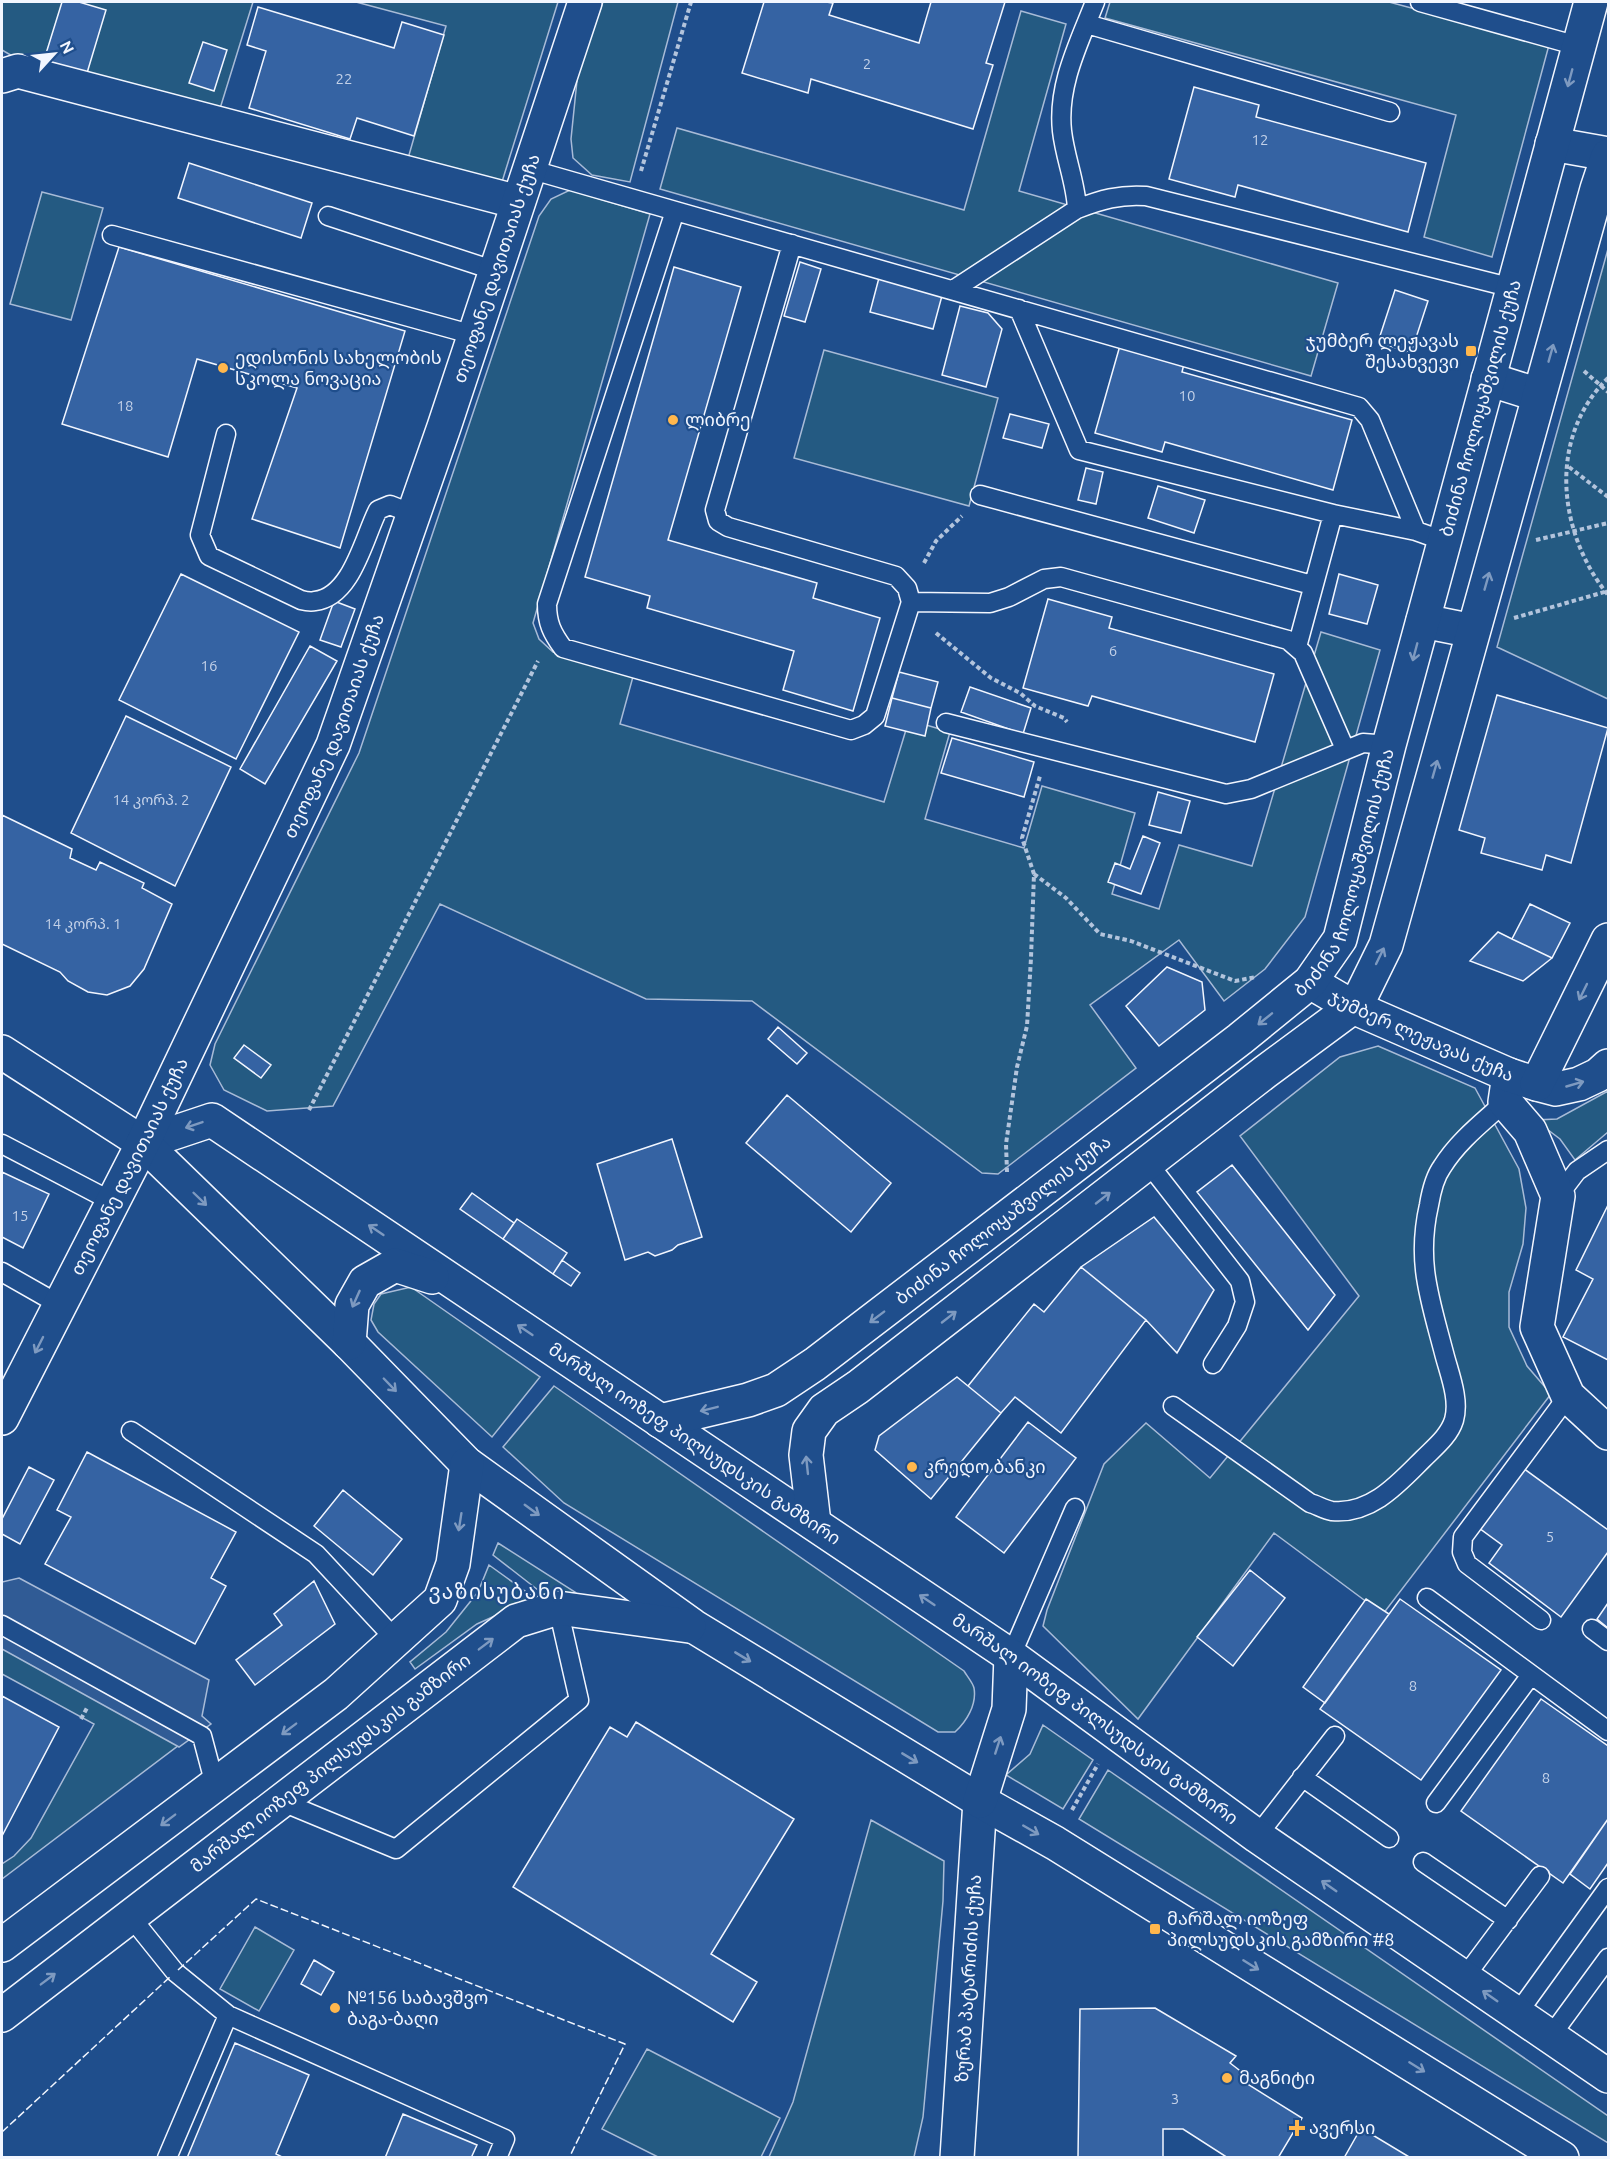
<svg xmlns="http://www.w3.org/2000/svg" width="1610" height="2159" font-family="Ubuntu,'Noto Sans Georgian',sans-serif">
<style>
.green{fill:#245a82;stroke:#a8bbd7;stroke-width:1.5}
.parking{fill:#305b95;stroke:#a8bbd7;stroke-width:1.5}
.building{fill:#3563a3;stroke:#f2f6ff;stroke-width:1.5}
.lines{fill:none;stroke-linecap:round;stroke-linejoin:round}
.lane-casing{stroke:#f2f6ff;stroke-width:21}
.street-casing{stroke:#f2f6ff;stroke-width:36}
.secondary-casing{stroke:#f2f6ff;stroke-width:36}
.path{stroke:#b3c4dc;stroke-width:4;stroke-dasharray:4.5 3;stroke-linecap:butt}
.lane{stroke:#1f4e8c;stroke-width:18}
.street{stroke:#1f4e8c;stroke-width:33}
.secondary{stroke:#1f4e8c;stroke-width:33}
.fence{stroke:#f2f6ff;stroke-width:1.5;stroke-dasharray:8 3;stroke-linecap:butt}
.oneway{stroke:#7e9ac0}
.poi-dot{fill:#ffb74d;stroke:#1f4e8c;stroke-width:2}
.labels{text-anchor:middle;stroke-width:4.5;stroke-linejoin:round;paint-order:stroke}
.number-label{font-size:15px;fill:#c3d1e8}
.street-label{font-size:18px;fill:#f2f6ff;stroke:#1f4e8c}
.poi-label{font-size:18px;fill:#f2f6ff;stroke:#1f4e8c;text-anchor:start}
.quarter-label{font-size:21px;letter-spacing:1.5px;fill:#f2f6ff;stroke:#1f4e8c}
</style>
<rect width="100%" height="100%" fill="#1f4e8c"/>
<path class="green" d="M 2,2 L 253,2 L 218,115 L 38,71 L 2,50 Z
M 356,2 L 558,2 L 501,185 L 407,162 L 446,26 Z
M 603,2 L 678,2 L 630,182 L 592,175 L 573,158 L 571,139 L 578,71 Z
M 1110,2 L 1389,2 L 1549,45 L 1492,257 L 1424,237 L 1456,115 L 1105,18 Z
M 1021,11 L 1066,24 L 1019,191 L 1338,283 L 1311,376 L 660,189 L 677,128 L 964,210 Z
M 570,190 L 650,214 L 533,623 L 539,639 L 553,652 L 575,656 L 634,673 L 620,724 L 884,802 L 909,720 L 950,732 L 925,819 L 1024,848 L 1042,786 L 1135,813 L 1112,894 L 1159,909 L 1179,845 L 1252,866 L 1321,632 L 1380,650 L 1305,917 L 1265,969 L 1224,1001 L 1179,940 L 1090,1005 L 1136,1068 L 998,1174 L 982,1173 L 752,1001 L 646,999 L 440,904 L 333,1106 L 267,1111 L 224,1090 L 210,1065 L 215,1044 L 359,753 L 539,216 L 551,199 Z
M 42,192 L 103,208 L 71,320 L 10,304 Z
M 1608,249 L 1608,699 L 1497,647 Z
M 824,350 L 998,398 L 969,506 L 794,458 Z
M 1378,1046 L 1475,1088 L 1519,1169 L 1526,1208 L 1523,1244 L 1509,1292 L 1509,1327 L 1527,1366 L 1551,1394 L 1383,1614 L 1274,1533 L 1138,1719 L 1043,1626 L 1047,1610 L 1104,1464 L 1146,1423 L 1210,1478 L 1359,1296 L 1240,1136 L 1340,1057 Z
M 1608,1091 L 1608,1132 L 1575,1160 L 1560,1139 L 1535,1120 L 1557,1119 Z
M 411,1287 L 540,1377 L 492,1437 L 378,1332 L 371,1320 L 374,1304 L 381,1294 Z
M 554,1386 L 964,1671 C 967,1676 973,1683 974,1688 C 977,1705 966,1722 955,1732 L 938,1732 L 564,1503 L 503,1447 Z
M 498,1543 L 575,1592 L 547,1597 L 493,1555 Z
M 489,1565 L 536,1599 L 530,1600 L 477,1624 L 415,1669 L 410,1662 L 446,1632 L 478,1592 Z
M 2,1648 L 179,1745 L 2,1879 L 2,1864 L 14,1856 L 31,1838 L 94,1724 L 2,1674 Z
M 1043,1725 L 1093,1760 L 1063,1809 L 1006,1775 L 1030,1754 Z
M 1108,1770 L 1608,2116 L 1608,2143 L 1079,1819 Z
M 871,1820 L 944,1861 L 943,1901 L 923,2117 L 914,2157 L 769,2157 L 793,2102 Z
M 255,1927 L 294,1950 L 259,2011 L 220,1989 Z
M 647,2049 L 780,2118 L 761,2157 L 658,2157 L 602,2129 Z"/>
<path class="parking" d="M 19,1578 L 209,1680 L 202,1716 L 211,1724 L 179,1747 L 2,1649 L 2,1582 Z"/>
<path class="building" d="M 62,2 L 79,2 L 106,10 L 87,73 L 44,60 Z
M 764,2 L 826,2 L 833,3 L 829,15 L 919,43 L 931,2 L 1005,2 L 986,63 L 993,65 L 973,129 L 811,79 L 808,93 L 742,73 Z
M 258,7 L 394,48 L 402,22 L 444,35 L 414,136 L 357,118 L 350,139 L 249,108 L 266,51 L 247,45 Z
M 203,42 L 227,50 L 214,91 L 189,83 Z
M 1194,87 L 1259,105 L 1256,117 L 1426,163 L 1408,232 L 1238,185 L 1235,197 L 1169,179 Z
M 189,163 L 312,203 L 301,238 L 178,198 Z
M 119,247 L 405,331 L 340,548 L 252,519 L 297,388 L 197,359 L 168,457 L 62,424 Z
M 800,262 L 821,269 L 805,322 L 784,316 Z
M 674,267 L 741,287 L 668,540 L 817,583 L 813,598 L 880,618 L 853,711 L 783,690 L 794,651 L 647,608 L 650,596 L 585,577 Z
M 880,274 L 943,292 L 933,329 L 870,312 Z
M 1395,290 L 1428,301 L 1411,353 L 1378,342 Z
M 960,306 L 988,313 L 1002,329 L 986,387 L 942,375 Z
M 1121,342 L 1185,360 L 1182,372 L 1352,420 L 1333,490 L 1165,442 L 1162,452 L 1095,433 Z
M 1010,414 L 1049,424 L 1042,448 L 1003,438 Z
M 1086,468 L 1103,472 L 1096,504 L 1078,500 Z
M 1158,486 L 1205,500 L 1194,533 L 1148,518 Z
M 181,574 L 299,632 L 236,759 L 119,700 Z
M 1339,574 L 1378,585 L 1367,624 L 1329,614 Z
M 1048,599 L 1112,617 L 1109,628 L 1274,674 L 1255,742 L 1092,696 L 1088,706 L 1023,688 Z
M 334,601 L 355,609 L 341,647 L 320,640 Z
M 310,646 L 337,661 L 265,784 L 240,769 Z
M 899,672 L 938,682 L 931,708 L 892,698 Z
M 970,687 L 1031,708 L 1023,734 L 961,712 Z
M 1497,695 L 1608,728 L 1571,863 L 1546,855 L 1542,870 L 1481,853 L 1485,838 L 1459,830 Z
M 892,698 L 931,708 L 925,736 L 885,726 Z
M 126,716 L 231,767 L 175,886 L 71,833 Z
M 952,738 L 1034,762 L 1024,797 L 941,773 Z
M 1158,792 L 1190,801 L 1181,833 L 1149,825 Z
M 2,815 L 72,849 L 70,858 L 96,870 L 100,862 L 144,883 L 142,888 L 172,904 L 144,969 L 130,986 L 107,995 L 88,992 L 68,981 L 60,972 L 2,944 Z
M 1143,836 L 1160,843 L 1141,894 L 1108,882 L 1115,863 L 1130,869 Z
M 1530,904 L 1570,923 L 1552,958 L 1512,939 Z
M 1498,932 L 1512,939 L 1552,958 L 1523,981 L 1470,961 Z
M 1167,967 L 1202,982 L 1205,1010 L 1159,1046 L 1126,1006 Z
M 778,1027 L 807,1053 L 797,1064 L 768,1039 Z
M 244,1045 L 271,1065 L 261,1078 L 234,1058 Z
M 787,1095 L 891,1183 L 851,1232 L 746,1143 Z
M 672,1139 L 702,1237 L 678,1245 L 672,1250 L 655,1256 L 648,1252 L 625,1260 L 597,1164 Z
M 1232,1165 L 1335,1295 L 1308,1330 L 1197,1192 Z
M 2,1172 L 49,1194 L 23,1248 L 2,1237 Z
M 472,1193 L 514,1223 L 503,1239 L 460,1209 Z
M 1608,1205 L 1608,1360 L 1563,1337 L 1593,1279 L 1576,1270 Z
M 1154,1217 L 1214,1290 L 1177,1353 L 1146,1320 L 1081,1267 Z
M 517,1219 L 567,1253 L 553,1274 L 503,1239 Z
M 562,1260 L 580,1273 L 571,1286 L 553,1274 Z
M 1081,1267 L 1146,1320 L 1061,1433 L 1015,1397 L 1001,1413 L 968,1386 L 1034,1304 L 1044,1312 Z
M 957,1377 L 1001,1413 L 931,1499 L 875,1450 L 879,1436 Z
M 1028,1422 L 1076,1458 L 1004,1553 L 956,1517 Z
M 87,1452 L 236,1532 L 211,1578 L 226,1586 L 195,1644 L 45,1564 L 71,1517 L 57,1510 Z
M 29,1467 L 54,1480 L 20,1544 L 2,1534 L 2,1519 Z
M 1523,1468 L 1608,1530 L 1608,1552 L 1561,1617 L 1489,1563 L 1502,1545 L 1479,1528 Z
M 343,1490 L 402,1539 L 373,1575 L 314,1526 Z
M 1250,1570 L 1285,1598 L 1233,1666 L 1197,1637 Z
M 314,1581 L 335,1624 L 255,1685 L 236,1660 L 282,1625 L 274,1614 Z
M 1366,1599 L 1389,1614 L 1325,1703 L 1303,1687 Z
M 1400,1599 L 1501,1670 L 1421,1780 L 1320,1709 Z
M 1608,1603 L 1608,1628 L 1597,1619 Z
M 2,1696 L 59,1727 L 2,1836 Z
M 1541,1699 L 1608,1746 L 1608,1819 L 1563,1883 L 1461,1811 Z
M 636,1722 L 794,1819 L 711,1954 L 757,1982 L 733,2022 L 513,1887 L 610,1727 L 627,1737 Z
M 1608,1819 L 1608,1863 L 1590,1889 L 1570,1874 Z
M 314,1960 L 334,1972 L 321,1995 L 301,1984 Z
M 1155,2008 L 1236,2056 L 1230,2063 L 1243,2073 L 1241,2080 L 1302,2118 L 1278,2158 L 1228,2158 L 1183,2129 L 1163,2129 L 1163,2158 L 1078,2158 L 1080,2009 Z
M 235,2043 L 309,2075 L 276,2154 L 284,2158 L 187,2158 Z
M 403,2114 L 477,2145 L 471,2158 L 385,2158 Z
M 1361,2128 L 1411,2158 L 1344,2158 Z"/>
<g class="lines">
<defs>
<path id="lane" d="M 1420,2 L 1578,46
M 1087,24 L 1390,112
M 529,169 L 1359,407 L 1370,420 L 1416,531 L 1444,541
M 1077,209 C 1100,200 1120,194 1146,196 L 1513,288
M 675,211 L 547,604 C 547,623 552,633 563,648 L 851,730 L 864,725 L 875,716 L 911,602 L 907,588 L 896,576 L 728,527 L 718,521 L 715,510 L 792,244
M 328,216 L 496,271
M 112,235 L 474,335
M 953,290 L 1077,209 C 1076,183 1065,158 1062,131 C 1057,85 1079,43 1095,2
M 1019,309 L 1079,450 L 1333,514 L 1416,531
M 226,434 L 200,535 L 209,556 L 301,600 C 305,601 311,602 315,601 C 352,597 364,537 378,510 L 390,505 L 413,514
M 980,495 L 1312,585
M 911,602 L 990,603 L 1009,597 L 1044,579 L 1061,577 L 1288,640 L 1303,653 L 1345,749
M 1297,647 L 1333,514
M 946,723 L 1226,794 L 1251,789 L 1363,743 L 1389,745
M 2,1144 L 113,1202
M 1148,1163 L 1240,1281 L 1245,1302 L 1237,1326 L 1213,1364
M 1558,1196 L 1577,1171 L 1608,1150
M 2,1272 L 60,1305
M 1173,1406 L 1310,1503 C 1317,1505 1325,1510 1332,1511 C 1371,1515 1399,1483 1423,1459 C 1435,1447 1449,1436 1454,1420 C 1460,1399 1449,1373 1444,1353 C 1430,1299 1416,1262 1429,1205 C 1431,1193 1434,1178 1442,1167 C 1458,1141 1483,1122 1505,1102
M 131,1431 L 316,1554 L 396,1640
M 1427,1598 L 1608,1731
M 1541,1620 L 1467,1564 L 1462,1552 L 1463,1537 L 1568,1396
M 2,1625 L 202,1736 L 215,1785
M 1592,1629 L 1608,1641
M 1011,1656 L 1075,1508
M 1302,1777 L 1389,1838
M 280,1801 L 396,1849 L 579,1700 L 558,1608
M 1436,1803 L 1531,1675
M 1257,1836 L 1335,1736
M 1423,1862 L 1508,1920
M 130,1916 L 175,1972 L 228,2015 L 505,2139 L 497,2158
M 1464,1978 L 1540,1876
M 1517,2014 L 1608,1888
M 1550,2037 L 1608,1958
M 167,2158 L 228,2015"/>
<g id="street">
<path d="M 2,76 L 18,71 L 518,202"/>
<path d="M 1552,144 L 1608,154"/>
<path d="M 1488,379 L 1539,395"/>
<path d="M 1423,621 L 1473,631"/>
<path d="M 2,1052 L 143,1143"/>
<path d="M 1509,1075 L 1505,1102 L 1530,1131 L 1558,1196 L 1537,1327 L 1568,1396 L 1608,1433"/>
<path id="s1" d="M 957,2158 L 980,1801"/>
</g>
<g id="secondary">
<path id="s2" d="M 1310,982 L 1353,1007 L 1509,1075 L 1537,1084 L 1556,1089 L 1579,1084 L 1598,1075 L 1608,1066"/>
<path d="M 1537,1084 L 1608,940"/>
<path id="s3" d="M 143,1143 L 212,1120 L 1011,1656 L 1257,1836 L 1608,2076"/>
<path d="M 143,1143 L 349,1343 L 467,1464 L 693,1626 L 980,1801 L 1055,1843 L 1562,2158"/>
<path d="M 349,1343 L 352,1305 L 365,1282 L 395,1265 L 432,1277"/>
<path id="s4" d="M 2,1418 L 143,1143 L 333,745 L 444,427 L 585,2"/>
<path id="s5" d="M 660,1421 L 748,1400 L 776,1390 L 815,1364 L 1240,1039 L 1310,982 L 1340,939 L 1389,745 L 1591,2"/>
<path d="M 814,1523 L 806,1455 L 809,1431 L 824,1410 L 858,1387 L 1265,1072 L 1353,1007 L 1360,998 L 1386,945 L 1597,189 L 1608,156"/>
<path d="M 980,1801 L 1009,1709 L 1011,1656"/>
<path d="M 2,1945 L 336,1694 L 440,1600 L 453,1564 L 467,1464"/>
<path id="s6" d="M 2,2015 L 516,1621 L 558,1608 L 689,1626"/>
</g>
</defs>
<use href="#lane" class="lane-casing"/>
<use href="#street" class="street-casing"/>
<use href="#secondary" class="secondary-casing"/>
<path class="path" d="M 641,171 L 691,2
M 1584,371 L 1608,392
M 1608,378 C 1547,438 1558,533 1608,595
M 1569,467 L 1608,497
M 1536,540 L 1608,523
M 924,563 L 936,541 L 962,516
M 1514,618 L 1608,591
M 936,633 L 991,678 L 1020,693 L 1035,706 L 1064,718 L 1067,722
M 1034,874 L 1066,898 L 1100,934 L 1131,941 L 1235,981 L 1256,977
M 309,1110 L 538,661
M 1007,1172 L 1006,1144 L 1017,1067 L 1027,1026 L 1031,958 L 1034,874 L 1022,838 L 1040,776
M 81,1719 L 88,1706
M 1072,1810 L 1098,1764"/>
<use href="#lane" class="lane"/>
<use href="#street" class="street"/>
<use href="#secondary" class="secondary"/>
<path class="fence" d="M 178,1970 L 256,1899 L 625,2044 L 569,2158
M 2,2132 L 171,1976"/>
</g>
<defs><path id="oneway-shaft" d="M-6 0H5M1.5-3L5.5 0L1.5 3" fill="none" stroke-width="1.6" stroke-linecap="round" stroke-linejoin="round" transform="scale(1.5)"/></defs>
<g class="oneway">
<use href="#oneway-shaft" transform="translate(1570 78) rotate(105)"/>
<use href="#oneway-shaft" transform="translate(1551 353) rotate(-74)"/>
<use href="#oneway-shaft" transform="translate(1487 581) rotate(-74)"/>
<use href="#oneway-shaft" transform="translate(1415 652) rotate(105)"/>
<use href="#oneway-shaft" transform="translate(1435 769) rotate(-74)"/>
<use href="#oneway-shaft" transform="translate(1380 956) rotate(-64)"/>
<use href="#oneway-shaft" transform="translate(1583 992) rotate(116)"/>
<use href="#oneway-shaft" transform="translate(1265 1019) rotate(141)"/>
<use href="#oneway-shaft" transform="translate(1575 1084) rotate(-16)"/>
<use href="#oneway-shaft" transform="translate(194 1125) rotate(161)"/>
<use href="#oneway-shaft" transform="translate(1103 1198) rotate(-38)"/>
<use href="#oneway-shaft" transform="translate(200 1199) rotate(44)"/>
<use href="#oneway-shaft" transform="translate(376 1230) rotate(-146)"/>
<use href="#oneway-shaft" transform="translate(356 1299) rotate(114)"/>
<use href="#oneway-shaft" transform="translate(877 1317) rotate(143)"/>
<use href="#oneway-shaft" transform="translate(949 1317) rotate(-38)"/>
<use href="#oneway-shaft" transform="translate(525 1330) rotate(-146)"/>
<use href="#oneway-shaft" transform="translate(39 1345) rotate(117)"/>
<use href="#oneway-shaft" transform="translate(390 1385) rotate(46)"/>
<use href="#oneway-shaft" transform="translate(709 1409) rotate(166)"/>
<use href="#oneway-shaft" transform="translate(807 1465) rotate(-96)"/>
<use href="#oneway-shaft" transform="translate(532 1510) rotate(36)"/>
<use href="#oneway-shaft" transform="translate(460 1522) rotate(99)"/>
<use href="#oneway-shaft" transform="translate(927 1600) rotate(-146)"/>
<use href="#oneway-shaft" transform="translate(486 1644) rotate(-37)"/>
<use href="#oneway-shaft" transform="translate(743 1657) rotate(31)"/>
<use href="#oneway-shaft" transform="translate(289 1729) rotate(143)"/>
<use href="#oneway-shaft" transform="translate(998 1745) rotate(-72)"/>
<use href="#oneway-shaft" transform="translate(910 1758) rotate(31)"/>
<use href="#oneway-shaft" transform="translate(168 1820) rotate(143)"/>
<use href="#oneway-shaft" transform="translate(1031 1830) rotate(30)"/>
<use href="#oneway-shaft" transform="translate(1329 1886) rotate(-145)"/>
<use href="#oneway-shaft" transform="translate(1251 1965) rotate(32)"/>
<use href="#oneway-shaft" transform="translate(48 1979) rotate(-37)"/>
<use href="#oneway-shaft" transform="translate(1490 1996) rotate(-145)"/>
<use href="#oneway-shaft" transform="translate(1417 2067) rotate(32)"/>
</g>
<g class="poi-dot">
<rect x="1465" y="345" width="12" height="12" rx="3"/>
<circle cx="223" cy="368" r="6"/>
<circle cx="673" cy="420" r="6"/>
<circle cx="912" cy="1467" r="6"/>
<rect x="1149" y="1923" width="12" height="12" rx="3"/>
<circle cx="335" cy="2008" r="6"/>
<circle cx="1227" cy="2078" r="6"/>
<path d="M1294 2119h6v6h6v6h-6v6h-6v-6h-6v-6h6z"/>
</g>
<g class="labels">
<g class="number-label">
<text x="867" y="69">2</text>
<text x="344" y="84">22</text>
<text x="1260" y="145">12</text>
<text x="1187" y="401">10</text>
<text x="125" y="411">18</text>
<text x="1113" y="656">6</text>
<text x="209" y="671">16</text>
<text x="151" y="805">14 კორპ. 2</text>
<text x="83" y="929">14 კორპ. 1</text>
<text x="20" y="1221">15</text>
<text x="1550" y="1542">5</text>
<text x="1413" y="1691">8</text>
<text x="1546" y="1783">8</text>
<text x="1175" y="2104">3</text>
</g>
<g class="street-label">
<text dy="6" stroke="none"><textPath href="#s4" startOffset="1254">თეოფანე დავითაიას ქუჩა</textPath></text>
<text dy="6" stroke="none"><textPath href="#s5" startOffset="1394">ბიძინა ჩოლოყაშვილის ქუჩა</textPath></text>
<text dy="6" stroke="none"><textPath href="#s4" startOffset="768">თეოფანე დავითაიას ქუჩა</textPath></text>
<text dy="6" stroke="none"><textPath href="#s5" startOffset="908">ბიძინა ჩოლოყაშვილის ქუჩა</textPath></text>
<text dy="6" stroke="none"><textPath href="#s2" startOffset="124">ჯუმბერ ლეჟავას ქუჩა</textPath></text>
<text dy="6" stroke="none"><textPath href="#s4" startOffset="282">თეოფანე დავითაიას ქუჩა</textPath></text>
<text dy="6" stroke="none"><textPath href="#s5" startOffset="404">ბიძინა ჩოლოყაშვილის ქუჩა</textPath></text>
<text dy="6" stroke="none"><textPath href="#s3" startOffset="654">მარშალ იოზეფ პილსუდსკის გამზირი</textPath></text>
<text dy="6" stroke="none"><textPath href="#s3" startOffset="1140">მარშალ იოზეფ პილსუდსკის გამზირი</textPath></text>
<text dy="6" stroke="none"><textPath href="#s6" startOffset="414">მარშალ იოზეფ პილსუდსკის გამზირი</textPath></text>
<text dy="6" stroke="none"><textPath href="#s1" startOffset="180">ზურაბ პატარიძის ქუჩა</textPath></text>
</g>
<g class="poi-label">
<text x="1459" y="347" text-anchor="end">ჯუმბერ ლეჟავას<tspan x="1459" dy="21">შესახვევი</tspan></text>
<text x="235" y="364">ედისონის სახელობის<tspan x="235" dy="21">სკოლა ნოვაცია</tspan></text>
<text x="685" y="426">ლიბრე</text>
<text x="924" y="1473">კრედო ბანკი</text>
<text x="1167" y="1925">მარშალ იოზეფ<tspan x="1167" dy="21">პილსუდსკის გამზირი #8</tspan></text>
<text x="347" y="2004">№156 საბავშვო<tspan x="347" dy="21">ბაგა-ბაღი</tspan></text>
<text x="1239" y="2084">მაგნიტი</text>
<text x="1309" y="2134">ავერსი</text>
</g>
<g class="quarter-label">
<text x="497" y="1599">ვაზისუბანი</text>
</g>
</g>
<rect width="1610" height="2159" fill="none" stroke="#f2f6ff" stroke-width="6"/>
<g transform="translate(54 54) rotate(63)" stroke="#1f4e8c" stroke-width="4.5" paint-order="stroke">
<path d="M0-4.5L10 22L0 15L-10 22Z" fill="#f2f6ff"/>
<text y="-9" font-size="16" font-weight="bold" text-anchor="middle" fill="#f2f6ff">N</text>
</g>
</svg>
